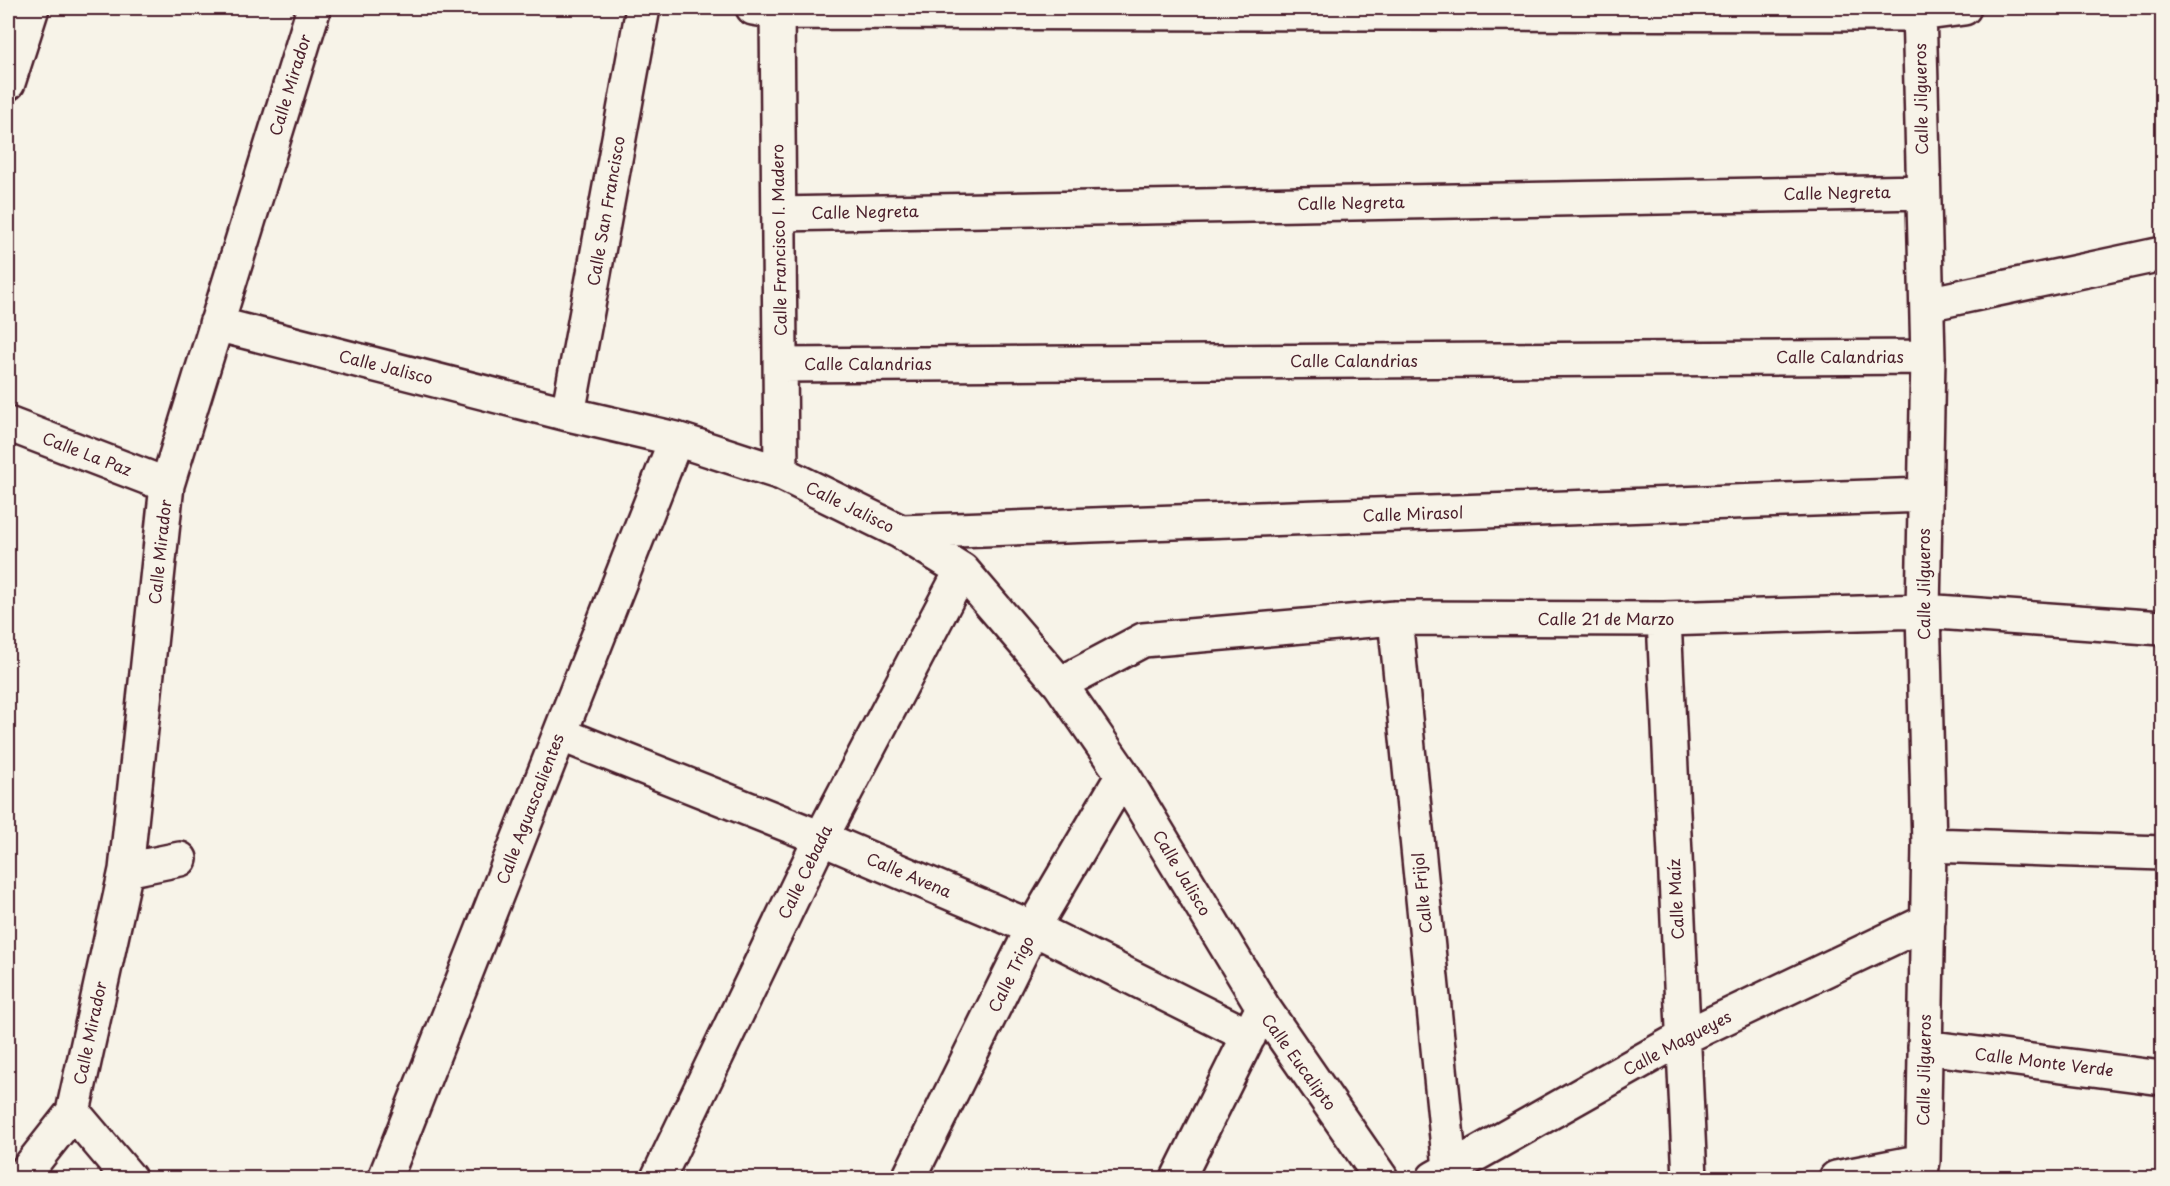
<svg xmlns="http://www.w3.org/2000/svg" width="2170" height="1186" font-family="'Playpen Sans',sans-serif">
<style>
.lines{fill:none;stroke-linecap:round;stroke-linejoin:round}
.minor-casing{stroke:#4a1f2b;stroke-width:38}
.minor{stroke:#f7f3e8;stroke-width:33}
.labels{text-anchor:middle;stroke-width:6;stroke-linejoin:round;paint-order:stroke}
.street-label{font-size:16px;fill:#4a1f2b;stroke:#f7f3e8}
</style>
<rect width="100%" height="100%" fill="#f7f3e8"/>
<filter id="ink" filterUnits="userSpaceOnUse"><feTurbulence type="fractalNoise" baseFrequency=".0167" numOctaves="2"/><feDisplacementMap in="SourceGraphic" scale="12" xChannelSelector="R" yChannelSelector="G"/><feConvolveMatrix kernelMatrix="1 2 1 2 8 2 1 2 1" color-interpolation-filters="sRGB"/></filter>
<g filter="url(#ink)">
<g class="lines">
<defs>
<path id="minor" d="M 753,8 L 777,12 L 1919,14 L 1964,8
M 777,8 L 781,473
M 1919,8 L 1928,357 L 1923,611 L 1929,845 L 1923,1161 L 1920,1178
M 8,83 L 32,8
M 779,214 L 1923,192
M 1927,304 L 2162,254
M 216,324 L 568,414 L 676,439 L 781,473 L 901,532 L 962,570 L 1060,684 L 1123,775 L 1263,1007 L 1381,1178
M 781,365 L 1928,357
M 568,414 L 643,8
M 8,424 L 167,485
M 901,532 L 1925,495
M 1395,618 L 1450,1168
M 1664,619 L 1690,1178
M 1060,684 L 1143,640 L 1395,618 L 1664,619 L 1923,611 L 2162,628
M 560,734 L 821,838 L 1033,928 L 1249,1036
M 1929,845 L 2162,853
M 126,870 L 180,859
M 1925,1047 L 2162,1078
M 73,1112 L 129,1178
M 21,1178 L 73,1112 L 126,870 L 167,485 L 314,8
M 385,1178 L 676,439
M 658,1178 L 821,838 L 962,570
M 909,1178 L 1033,928 L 1123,775
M 1178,1178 L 1258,1017
M 1434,1178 L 1682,1038 L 1928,921
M 1836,1178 L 1923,1161"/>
</defs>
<use href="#minor" class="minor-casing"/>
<use href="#minor" class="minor"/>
</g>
</g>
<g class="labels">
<g class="street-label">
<text transform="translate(290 85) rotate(-73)" y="6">Calle Mirador</text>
<text transform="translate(1921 99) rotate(-91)" y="6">Calle Jilgueros</text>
<text transform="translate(1837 193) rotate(-1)" y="6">Calle Negreta</text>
<text transform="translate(1351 203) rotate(-1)" y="6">Calle Negreta</text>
<text transform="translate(606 211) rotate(-80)" y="6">Calle San Francisco</text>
<text transform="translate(865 212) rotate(-1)" y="6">Calle Negreta</text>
<text transform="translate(779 240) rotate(-91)" y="6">Calle Francisco I. Madero</text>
<text x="1840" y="363">Calle Calandrias</text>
<text x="1354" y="367">Calle Calandrias</text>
<text x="868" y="370">Calle Calandrias</text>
<text transform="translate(386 367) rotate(14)" y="6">Calle Jalisco</text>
<text transform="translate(87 454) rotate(21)" y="6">Calle La Paz</text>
<text transform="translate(850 507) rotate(26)" y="6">Calle Jalisco</text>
<text transform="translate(1413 514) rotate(-2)" y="6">Calle Mirasol</text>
<text transform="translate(160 552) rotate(-84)" y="6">Calle Mirador</text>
<text transform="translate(1924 584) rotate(-90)" y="6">Calle Jilgueros</text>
<text x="1606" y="625">Calle 21 de Marzo</text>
<text transform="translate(530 809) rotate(-69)" y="6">Calle Aguascalientes</text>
<text transform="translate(805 872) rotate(-64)" y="6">Calle Cebada</text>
<text transform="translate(1182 873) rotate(59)" y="6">Calle Jalisco</text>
<text transform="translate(909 875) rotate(23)" y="6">Calle Avena</text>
<text transform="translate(1422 893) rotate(-96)" y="6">Calle Frijol</text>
<text transform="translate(1676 899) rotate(-93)" y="6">Calle Maíz</text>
<text transform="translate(1011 974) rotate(-64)" y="6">Calle Trigo</text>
<text transform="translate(90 1033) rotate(-78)" y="6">Calle Mirador</text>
<text transform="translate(1677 1043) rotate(-28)" y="6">Calle Magueyes</text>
<text transform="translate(1299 1062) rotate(54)" y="6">Calle Eucalipto</text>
<text transform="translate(2044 1062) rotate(7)" y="6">Calle Monte Verde</text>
<text transform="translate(1924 1070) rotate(-89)" y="6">Calle Jilgueros</text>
</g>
</g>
<rect width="2170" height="1186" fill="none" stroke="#f7f3e8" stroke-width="30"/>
<rect x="15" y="15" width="2140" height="1156" fill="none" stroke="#4a1f2b" stroke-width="2" filter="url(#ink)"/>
</svg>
